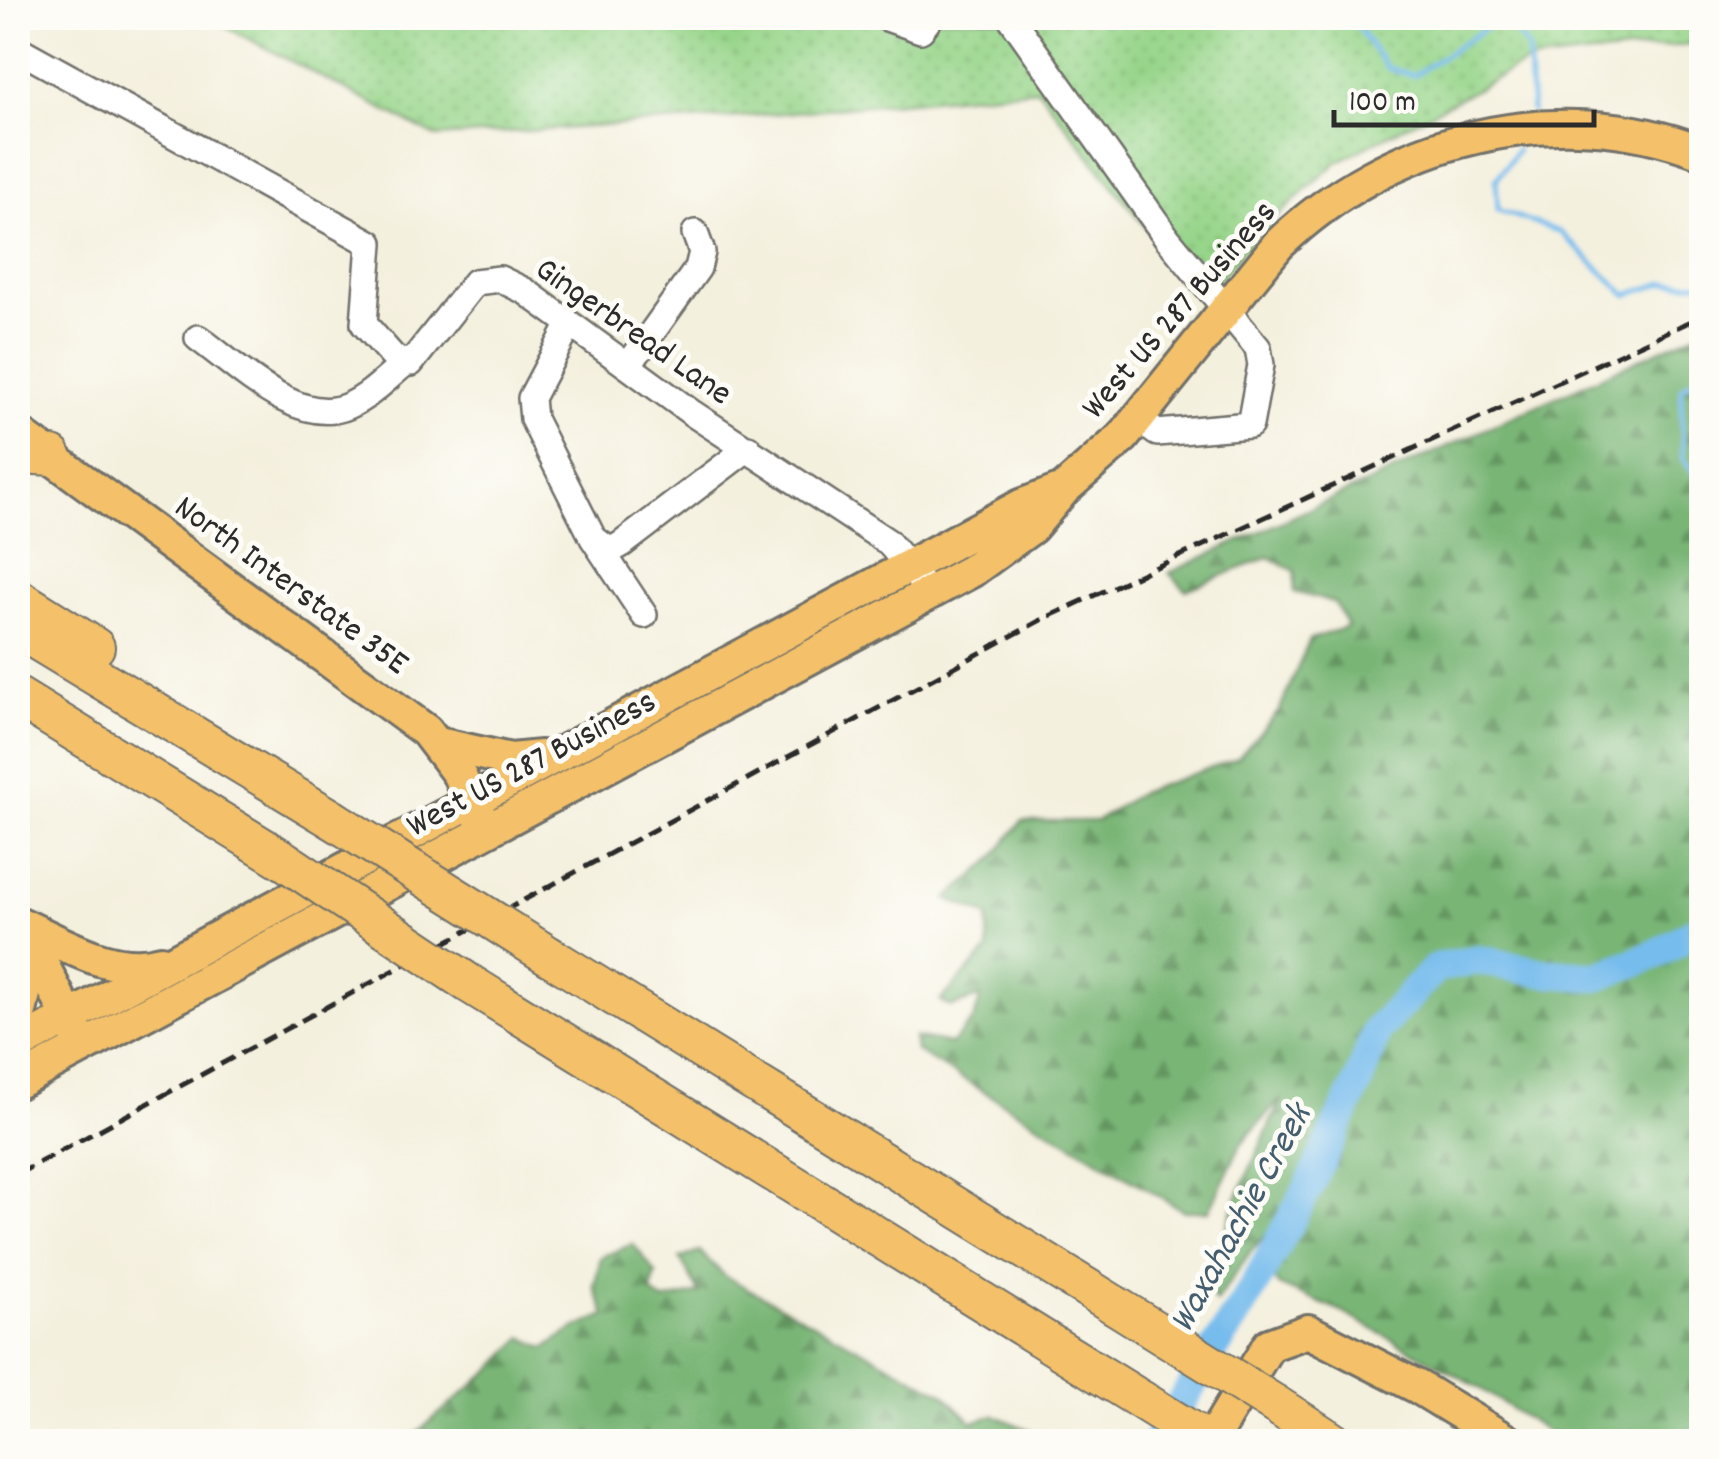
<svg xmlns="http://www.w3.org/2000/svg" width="1719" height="1459" font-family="Dekko,sans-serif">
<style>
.grass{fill:url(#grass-dots);stroke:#61805a;stroke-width:2.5}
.forest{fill:url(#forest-firs);stroke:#527050;stroke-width:2.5}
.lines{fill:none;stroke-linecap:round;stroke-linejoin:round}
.stream{stroke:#76bced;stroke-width:5}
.river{stroke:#76bced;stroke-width:30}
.minor-casing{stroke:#71706a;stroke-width:30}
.major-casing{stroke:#71706a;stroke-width:38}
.highway-casing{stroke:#71706a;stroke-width:42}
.minor{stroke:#fff;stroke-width:25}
.major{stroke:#f4c16a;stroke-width:32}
.highway{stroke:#f4c16a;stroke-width:38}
.rail{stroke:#2b2b2b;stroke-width:5;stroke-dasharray:15 8;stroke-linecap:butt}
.highway-bridge-casing{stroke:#71706a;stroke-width:42;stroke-linecap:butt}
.highway-bridge{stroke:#f4c16a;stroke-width:38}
.labels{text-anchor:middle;stroke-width:10;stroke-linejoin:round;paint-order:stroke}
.street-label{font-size:35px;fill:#2b2b2b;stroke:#fdfcf7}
.water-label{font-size:38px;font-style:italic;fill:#455e6f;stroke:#fdfcf7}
</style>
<defs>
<pattern id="grass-dots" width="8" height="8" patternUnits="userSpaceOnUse" patternTransform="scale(2.5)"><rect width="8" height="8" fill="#97d58a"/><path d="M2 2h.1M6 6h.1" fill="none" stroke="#82b777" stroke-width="1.8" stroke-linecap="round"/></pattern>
<pattern id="forest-firs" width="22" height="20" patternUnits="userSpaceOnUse" patternTransform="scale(2.5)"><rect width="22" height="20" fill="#79b676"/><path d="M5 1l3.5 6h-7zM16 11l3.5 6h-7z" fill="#639461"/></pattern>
</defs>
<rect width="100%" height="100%" fill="#fdfcf7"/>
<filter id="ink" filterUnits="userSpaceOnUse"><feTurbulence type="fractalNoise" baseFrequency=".01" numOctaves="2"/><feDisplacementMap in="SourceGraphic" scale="20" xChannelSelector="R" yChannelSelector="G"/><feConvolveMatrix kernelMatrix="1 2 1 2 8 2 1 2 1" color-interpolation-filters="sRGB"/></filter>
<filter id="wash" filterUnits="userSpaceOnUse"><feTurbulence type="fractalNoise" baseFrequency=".0048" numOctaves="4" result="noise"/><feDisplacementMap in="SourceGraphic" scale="40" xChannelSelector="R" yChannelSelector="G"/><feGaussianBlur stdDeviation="2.25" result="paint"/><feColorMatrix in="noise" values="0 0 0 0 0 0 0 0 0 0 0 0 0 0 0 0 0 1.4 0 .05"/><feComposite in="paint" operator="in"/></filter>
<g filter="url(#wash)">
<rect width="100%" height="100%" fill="#f4f0de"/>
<path class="grass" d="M 209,18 L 1701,18 L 1702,43 L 1528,62 L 1337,162 L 1254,238 L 1202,300 L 1038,89 L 740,117 L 436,137 Z"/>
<path class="forest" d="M 1701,331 L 1701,1441 L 1561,1441 L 1478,1387 L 1342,1312 L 1278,1285 L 1270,1272 L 1339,1159 L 1349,1106 L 1311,1160 L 1285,1214 L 1250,1252 L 1216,1302 L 1207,1284 L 1237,1198 L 1281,1099 L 1241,1144 L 1209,1211 L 1184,1211 L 916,1051 L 914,1037 L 951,1044 L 974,1019 L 981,997 L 951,1007 L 940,1001 L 988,950 L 988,916 L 947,899 L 993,859 L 1022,821 L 1097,821 L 1139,793 L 1238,758 L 1279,711 L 1310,639 L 1347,627 L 1335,603 L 1294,592 L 1295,571 L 1269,557 L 1186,590 L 1169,573 Z
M 633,1244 L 656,1273 L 651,1292 L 663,1301 L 699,1293 L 680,1258 L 700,1252 L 725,1276 L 943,1393 L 972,1422 L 995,1415 L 1031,1431 L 1034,1441 L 407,1441 L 491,1370 L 523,1337 L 545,1348 L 574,1329 L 606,1315 L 594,1287 L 601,1257 Z"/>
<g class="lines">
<path class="stream" d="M 1351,18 L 1387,68 L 1414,75 L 1489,26 L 1508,23 L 1528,48 L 1532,111
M 1517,150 L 1496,180 L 1498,210 L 1560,232 L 1627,295 L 1664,283 L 1702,283
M 1702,381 L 1691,381 L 1681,388 L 1683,458 L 1702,483"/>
<path class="river" d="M 1156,1442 L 1247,1298 L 1309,1187 L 1358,1083 L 1377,1030 L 1436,968 L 1477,960 L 1540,972 L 1597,977 L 1656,954 L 1702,927"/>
</g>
</g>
<g filter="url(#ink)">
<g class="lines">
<defs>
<path id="minor" d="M 887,18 L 921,30 L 930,18
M 1011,18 L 1168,239 L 1258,348 L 1261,365 L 1250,425 L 1157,433 L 1138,419
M 18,49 L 370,243 L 364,324 L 395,359 L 411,363 L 475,282 L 500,279 L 525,291 L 692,413 L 888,542 L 918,578
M 570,324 L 531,398 L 533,419 L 593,538 L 644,615
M 198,338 C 236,365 298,428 348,406 C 369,397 387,378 404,364
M 628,366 L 698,268 L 702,252 L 695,233
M 593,538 L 610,551 L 622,544 L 748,448"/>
<path id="major" d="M 18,433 L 426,731 L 458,773 L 480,817
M 439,744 L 511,760 L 541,757
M 18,923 C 62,942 111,976 161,962
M 18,933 L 44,968 L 78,1037
M 18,964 L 25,989 L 18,1021
M 18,1045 L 1021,506 L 1060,491
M 18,1082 L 971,571 L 1032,527 L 1064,489 L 1123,437 L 1278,245 C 1389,138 1554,95 1702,152
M 1210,1442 L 1269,1345 L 1308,1331 L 1418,1387 L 1508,1442"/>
<path id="highway" d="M 18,454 L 52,456
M 18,598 L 95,647
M 18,629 L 332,819
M 18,697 L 285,861
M 551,957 L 1113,1304
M 470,984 L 1209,1442
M 1276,1405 L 1333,1442"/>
</defs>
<use href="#minor" class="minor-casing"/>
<use href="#major" class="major-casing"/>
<use href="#highway" class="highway-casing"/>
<use href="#minor" class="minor"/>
<use href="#major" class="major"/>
<use href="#highway" class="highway"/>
<path class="rail" d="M 18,1174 L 1041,620 L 1702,316"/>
<defs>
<path id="highway-bridge" d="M 332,819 L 551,957
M 285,861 L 470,984
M 1113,1304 L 1276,1405"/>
</defs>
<use href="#highway-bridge" class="highway-bridge-casing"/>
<use href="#highway-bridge" class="highway-bridge"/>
</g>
</g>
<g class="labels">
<g class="street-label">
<text transform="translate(1177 308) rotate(-49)" y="12">West US 287 Business</text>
<text transform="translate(635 329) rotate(35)" y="12">Gingerbread Lane</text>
<text transform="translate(293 583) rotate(36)" y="12">North Interstate 35E</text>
<text transform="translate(530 761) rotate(-28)" y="12">West US 287 Business</text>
</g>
<g class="water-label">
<text transform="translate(1238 1217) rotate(-61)" y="13">Waxahachie Creek</text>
</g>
</g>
<rect width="1719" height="1459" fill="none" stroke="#fdfcf7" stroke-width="60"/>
<path d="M1334 110v15h260v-15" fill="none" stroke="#2b2b2b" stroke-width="5"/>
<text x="1349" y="110" font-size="30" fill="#2b2b2b" stroke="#fdfcf7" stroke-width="8" paint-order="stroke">100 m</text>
</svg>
